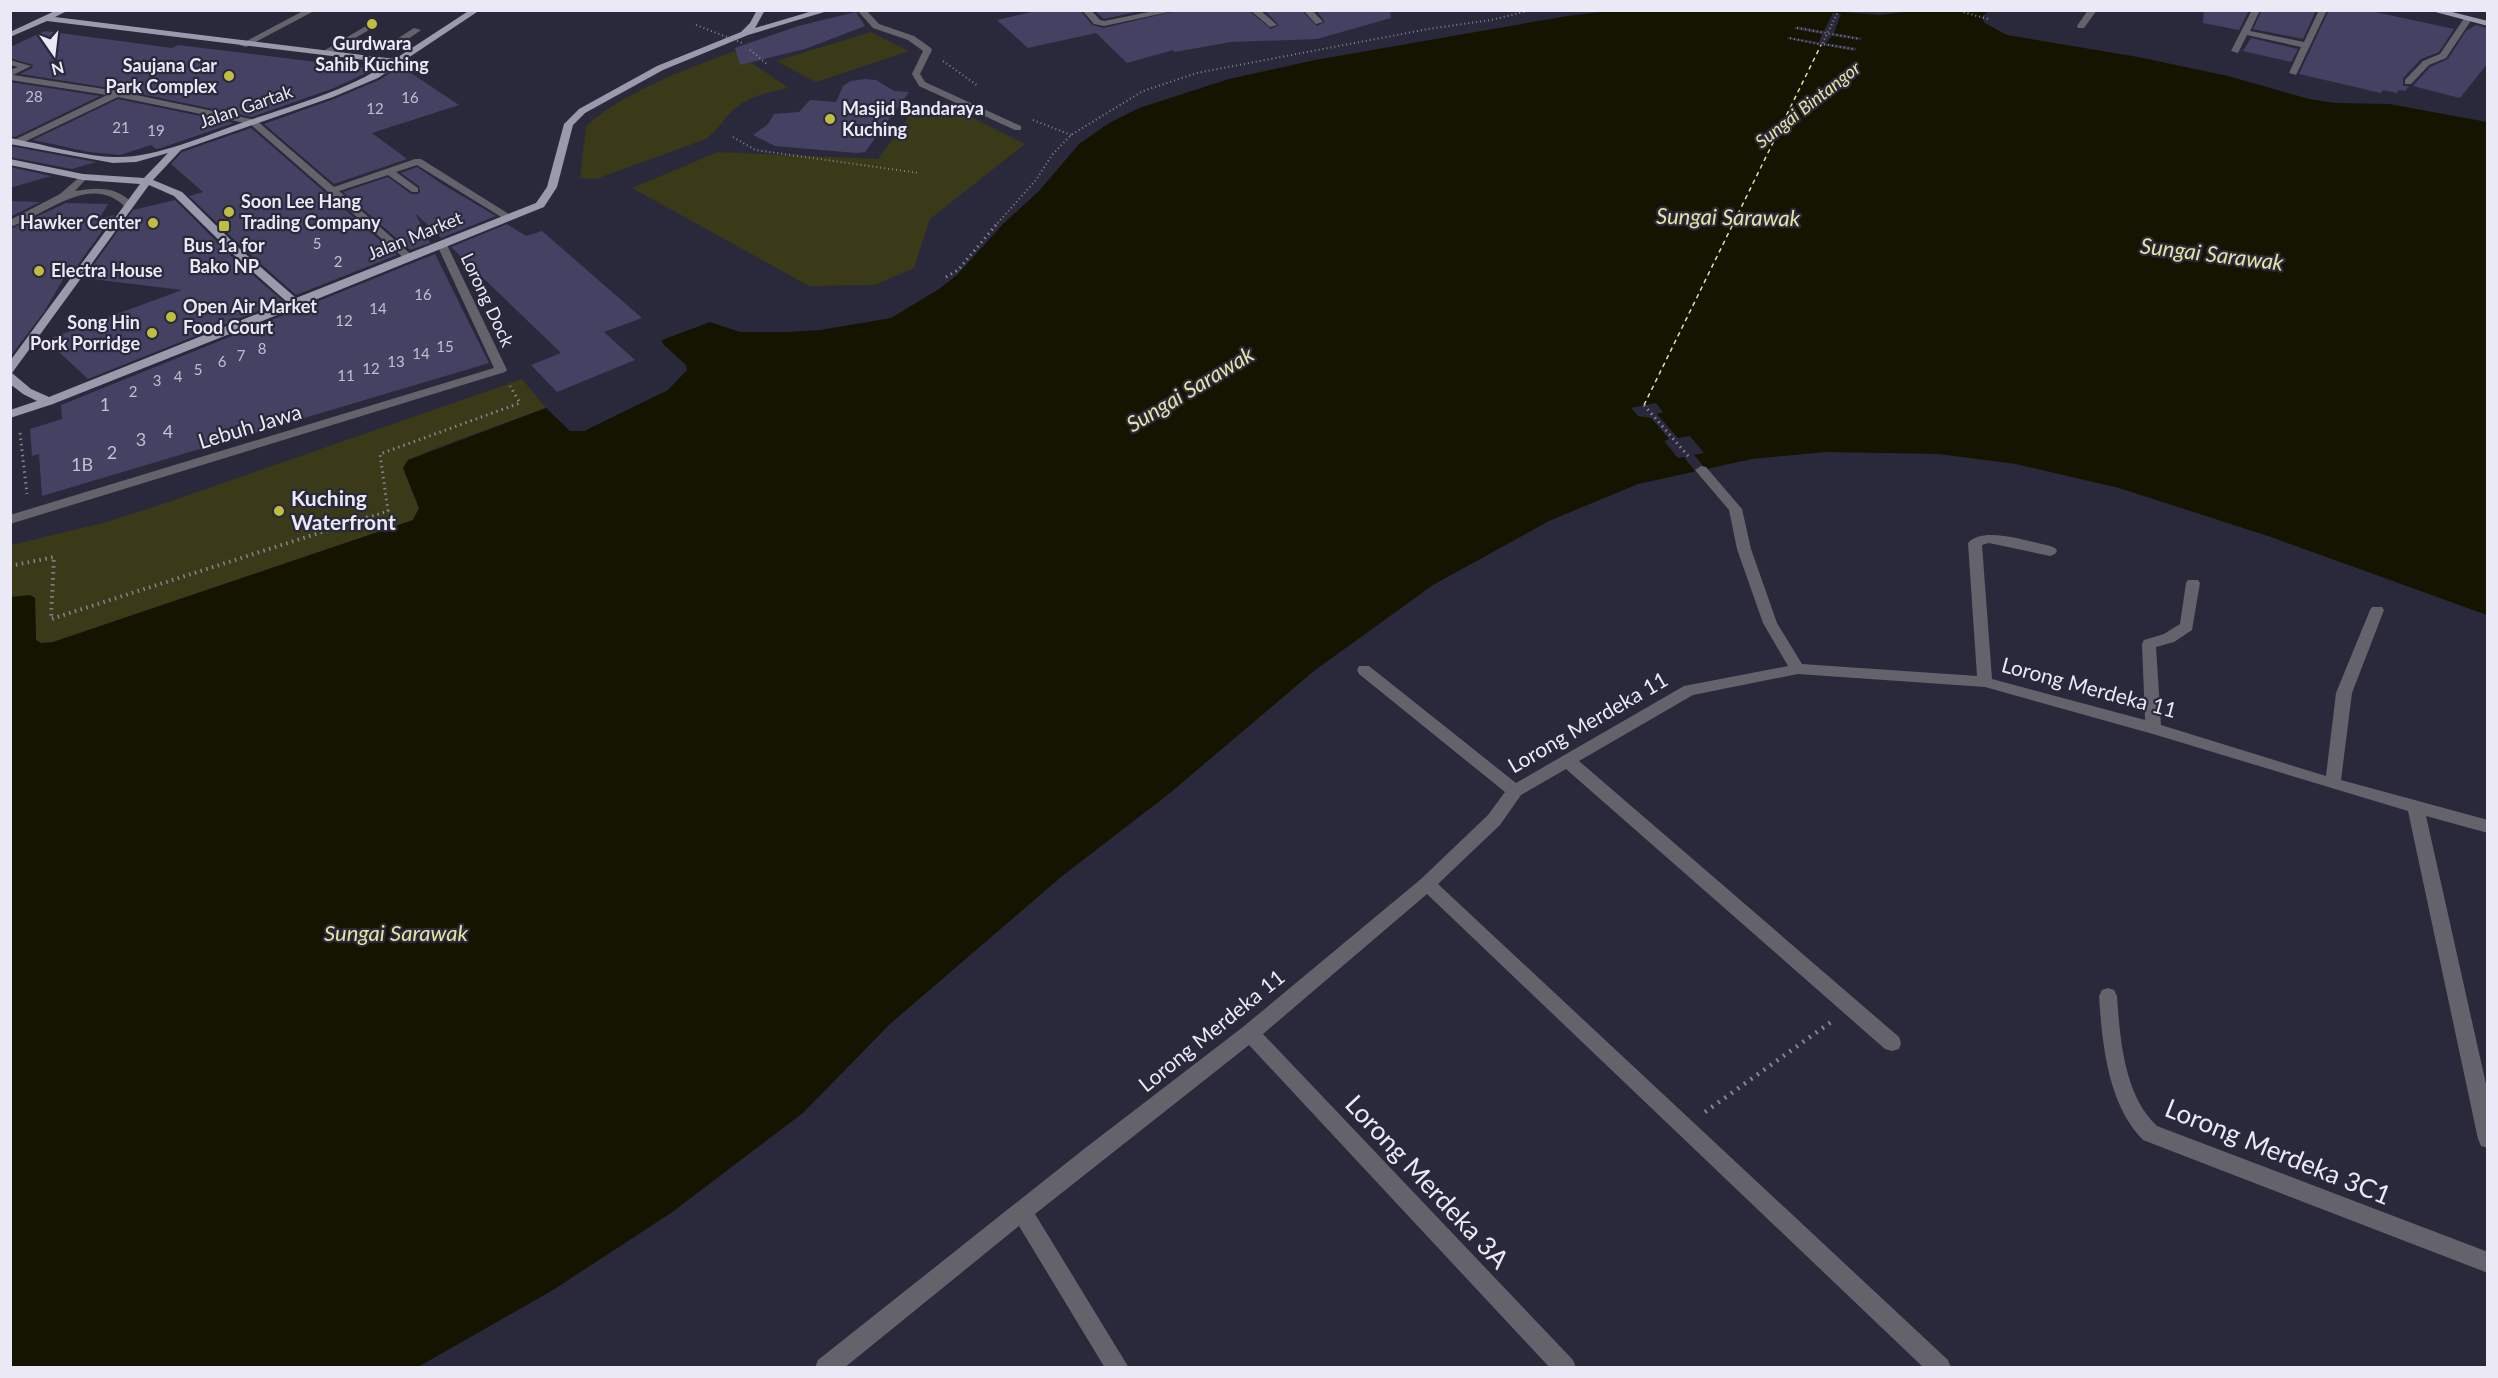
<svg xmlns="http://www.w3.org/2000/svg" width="2498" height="1378" font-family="Lato,sans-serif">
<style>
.green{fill:#3a3918}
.water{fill:#151400}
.pier{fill:#2a293b}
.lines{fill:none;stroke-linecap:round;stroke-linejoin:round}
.ferry{stroke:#e3e4a0;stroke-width:1.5;stroke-dasharray:4.5 4;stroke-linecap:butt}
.building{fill:#444163}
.path-far3{stroke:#858493;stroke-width:2;stroke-dasharray:1 3;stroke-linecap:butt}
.path-far2{stroke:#858493;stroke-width:3;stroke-dasharray:1.5 4;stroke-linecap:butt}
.path-far1{stroke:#858493;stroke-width:4;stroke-dasharray:1.5 4.5;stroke-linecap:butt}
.path{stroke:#858493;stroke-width:4.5;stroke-dasharray:2 6;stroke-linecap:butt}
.minor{fill:#64636c;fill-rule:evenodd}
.major{fill:#9b9aad;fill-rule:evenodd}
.path-bridge{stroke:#858493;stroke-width:2;stroke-dasharray:1 3;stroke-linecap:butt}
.poi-dot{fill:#c0be40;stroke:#2a293b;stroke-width:2}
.labels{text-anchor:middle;stroke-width:4.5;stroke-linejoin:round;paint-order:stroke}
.far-number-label{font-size:15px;fill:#c0bfd0}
.far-poi-label{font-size:18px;font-weight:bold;fill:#eae9f5;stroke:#2a293b;text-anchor:start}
.far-water-label{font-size:18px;font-style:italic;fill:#e3e4a0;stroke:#2a293b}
.far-street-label{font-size:18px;fill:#eae9f5;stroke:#2a293b}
.number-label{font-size:18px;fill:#c0bfd0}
.street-label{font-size:21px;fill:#eae9f5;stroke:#2a293b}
.poi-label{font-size:21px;font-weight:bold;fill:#eae9f5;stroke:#2a293b;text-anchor:start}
.water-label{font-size:22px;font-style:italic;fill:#e3e4a0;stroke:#2a293b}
.near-street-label{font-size:26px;fill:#eae9f5;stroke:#2a293b}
</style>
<rect width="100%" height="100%" fill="#2a293b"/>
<path class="green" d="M 871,32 L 909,51 L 816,82 L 776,61 Z
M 734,51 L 789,88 C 768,92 748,96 732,111 C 723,120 717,131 706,139 L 596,179 L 580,178 L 586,126 C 625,91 685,70 734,51 Z
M 957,110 L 1025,144 L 930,219 L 914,268 L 875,285 L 809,286 L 632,188 L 718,152 L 878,159 L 913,111 Z
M 522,379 L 546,408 L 428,451 L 403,468 L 419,508 L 413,520 L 54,642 L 41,643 L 36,640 L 35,598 L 30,595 L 11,597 L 11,545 L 103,523 L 163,504 Z"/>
<path class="water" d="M 1821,10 L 1880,15 L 1910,11 L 1989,11 L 1981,17 L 1985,23 L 2007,35 L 2138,57 L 2228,76 L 2309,99 L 2335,103 L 2389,104 L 2487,122 L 2487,615 L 2271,537 L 2119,488 L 2016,464 L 1939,454 L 1826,452 L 1752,459 L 1638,484 L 1549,521 L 1433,585 L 1314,671 L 1170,793 L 1061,877 L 890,1024 L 803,1113 L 671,1213 L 553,1290 L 418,1367 L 11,1368 L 11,597 L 30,595 L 35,598 L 36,640 L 41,643 L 53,642 L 413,520 L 419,508 L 403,468 L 408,460 L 546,408 L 570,431 L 584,431 L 668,390 L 687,370 L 686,365 L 663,344 L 662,340 L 710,322 L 740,332 L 788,332 L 820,330 L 891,318 L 939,289 L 957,275 L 1003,224 L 1039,191 L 1079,144 L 1109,123 L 1139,108 L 1229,79 L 1315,60 L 1567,16 L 1609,11 Z"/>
<path class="pier" d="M 1833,13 L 1841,14 L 1834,33 L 1863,38 L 1860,40 L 1832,36 L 1826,43 L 1857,48 L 1855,51 L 1787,39 L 1788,37 L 1819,42 L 1822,34 L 1794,29 L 1796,26 L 1824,31 Z
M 1656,403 L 1663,412 L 1657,414 L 1678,438 L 1690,436 L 1704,453 L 1694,455 L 1705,468 L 1695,471 L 1684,457 L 1678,458 L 1664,441 L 1669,439 L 1651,418 L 1638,416 L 1631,408 Z"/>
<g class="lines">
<path class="ferry" d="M 1644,405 L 1821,45"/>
</g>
<path class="building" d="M 1040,10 L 1080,10 L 1092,25 L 1104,28 L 1180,10 L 1248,10 L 1271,29 L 1279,25 L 1264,10 L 1301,10 L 1317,26 L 1325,22 L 1316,10 L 1390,10 L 1391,18 L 1317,39 L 1231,42 L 1175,52 L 1173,50 L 1127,63 L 1096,33 L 1028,48 L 997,20 Z
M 1094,10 L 1145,10 L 1104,19 Z
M 2204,10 L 2249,10 L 2239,30 L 2203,23 Z
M 2262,10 L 2316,10 L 2303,39 L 2253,29 Z
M 2329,10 L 2366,10 L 2454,29 L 2439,52 L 2421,59 L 2403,78 L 2403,86 L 2409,86 L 2405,91 L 2398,90 L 2397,93 L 2383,90 L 2381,93 L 2299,74 Z
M 856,12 L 865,26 L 805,49 L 740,65 L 735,48 L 798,26 Z
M 2476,25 L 2487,28 L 2487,64 L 2460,98 L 2413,86 L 2430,67 L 2448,59 L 2466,31 Z
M 45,31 L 172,48 L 178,45 L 375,69 L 334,88 L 252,117 L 117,89 L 20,74 L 32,68 L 33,65 L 10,58 L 10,47 Z
M 2251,38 L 2298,49 L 2291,62 L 2243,51 Z
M 393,71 L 411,73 L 459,105 L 372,133 L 407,159 L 334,184 L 264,124 L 334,99 L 379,80 Z
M 865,79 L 876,80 L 894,91 L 909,92 L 865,152 L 856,153 L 775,146 L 753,135 L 768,124 L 774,114 L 799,112 L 810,100 L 836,102 L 843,86 L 851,81 Z
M 10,82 L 100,96 L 15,137 L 10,136 Z
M 118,99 L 234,123 L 161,148 L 156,149 L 151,145 L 120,155 L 89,152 L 33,140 Z
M 251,128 L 397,255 L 296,295 L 243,248 L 189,196 L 203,192 L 171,164 L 182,152 Z
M 10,146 L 96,162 L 72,169 L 10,157 Z
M 10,167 L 51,176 L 10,188 Z
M 417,167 L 442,184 L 496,216 L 441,238 L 415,213 L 430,243 L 410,250 L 343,192 L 388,177 L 411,194 L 418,194 L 420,192 L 419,186 L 401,173 Z
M 175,200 L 231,256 L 283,301 L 88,379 L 46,340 L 182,290 L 84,278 L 133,210 Z
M 10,201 L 40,202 L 10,217 Z
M 66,203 L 108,204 L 99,219 L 114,215 L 69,277 L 65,276 L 44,312 L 10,357 L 10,229 Z
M 507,224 L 526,236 L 542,231 L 642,318 L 604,332 L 635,360 L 557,392 L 531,365 L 561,353 L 451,247 Z
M 435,254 L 489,363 L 42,496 L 39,454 L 32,456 L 30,429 L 62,419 L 61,405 Z"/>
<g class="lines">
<path class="path-far3" d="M 1839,10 L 1822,44 L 1853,49
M 1875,10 L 1889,10
M 1956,10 L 1988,19
M 1797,28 L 1860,39
M 1790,38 L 1822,45
M 750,50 L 768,65
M 943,61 L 978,86
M 1033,120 L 1071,135
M 733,137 L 755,150 L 919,173
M 995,226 L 1036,180 L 1052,155 L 1071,135 L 1143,91 L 1197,73 L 1428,29 L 1491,20 L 1532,10"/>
<path class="path-far2" d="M 946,277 L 958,270 L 996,225
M 1644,405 L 1689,457
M 20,433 L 27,494
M 367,518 L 388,511 L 380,454 L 520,403 L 510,386"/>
<path class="path-far1" d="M 10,566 L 54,557 L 51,619 L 372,516"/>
<path class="path" d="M 1705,1112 L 1831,1022"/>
<path class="minor" d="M 305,10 L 316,10 L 246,47 L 239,45 Z
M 857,10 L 866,10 L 879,24 L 914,36 L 931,48 L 932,50 L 920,74 L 925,82 L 1021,126 L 1021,130 L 1015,130 L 919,86 L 912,74 L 923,51 L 908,40 L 873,28 Z
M 1082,10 L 1091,10 L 1100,20 L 1104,21 L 1159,10 L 1178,10 L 1104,26 L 1094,24 Z
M 1250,10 L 1260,10 L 1277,25 L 1270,27 Z
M 1303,10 L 1312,10 L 1323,22 L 1316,24 Z
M 2088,10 L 2097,10 L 2084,28 L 2078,28 L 2077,26 Z
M 2252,10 L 2260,10 L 2250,31 L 2304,42 L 2319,10 L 2327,10 L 2296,75 L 2289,73 L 2301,47 L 2247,35 L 2238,53 L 2231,51 Z
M 2465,17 L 2472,19 L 2446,58 L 2429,65 L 2411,84 L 2405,84 L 2405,80 L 2423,61 L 2440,54 Z
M 366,26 L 370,28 L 369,30 L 350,41 L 389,44 L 414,28 L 421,30 L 394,49 L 342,46 L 327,55 L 320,53 Z
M 10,60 L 31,66 L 13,75 L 117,91 L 256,120 L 334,187 L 415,159 L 421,159 L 515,218 L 506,220 L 417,165 L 396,172 L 418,188 L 418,192 L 412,192 L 388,175 L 339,191 L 414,257 L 413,259 L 405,259 L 250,124 L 118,97 L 20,144 L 14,144 L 14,140 L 107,95 L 10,80 L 10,70 L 18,67 L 10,65 Z
M 83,174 L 88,177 L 75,191 C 97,187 118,186 134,205 L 125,207 C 91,172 46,215 10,227 L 10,220 L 60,194 Z
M 442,242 L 447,245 L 507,370 L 505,372 L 10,524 L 10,515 L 494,368 L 437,245 Z
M 1701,466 L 1706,467 L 1742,509 L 1751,549 L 1777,623 L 1802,664 L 1977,676 L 1968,543 C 1983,525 2030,542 2050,546 L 2055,548 L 2057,551 L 2055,554 L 2050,556 L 1989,543 L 1982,545 L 1992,679 L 2145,720 L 2142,644 L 2144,640 L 2164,634 L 2180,624 L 2186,583 L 2188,580 L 2198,580 L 2200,583 L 2192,630 L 2174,642 L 2156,647 L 2161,725 L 2326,776 L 2336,693 L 2370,610 L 2372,607 L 2382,607 L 2384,610 L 2352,693 L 2341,780 L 2488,820 L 2488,833 L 2426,816 L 2488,1093 L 2488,1148 L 2481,1146 L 2478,1139 L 2408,811 L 2153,734 L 1985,687 L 1798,674 L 1693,695 L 1579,761 L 1899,1037 L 1901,1043 L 1899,1049 L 1892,1051 L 1885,1049 L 1566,769 L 1521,795 L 1500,825 L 1438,884 L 1948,1360 L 1951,1368 L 1924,1368 L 1427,894 L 1263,1034 L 1573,1360 L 1576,1368 L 1550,1368 L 1249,1045 L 1035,1214 L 1129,1368 L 1105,1368 L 1019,1226 L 844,1368 L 815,1368 L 818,1360 L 1084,1149 L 1243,1027 L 1421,879 L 1488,815 L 1505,792 L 1359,674 L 1357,670 L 1359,666 L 1369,666 L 1516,783 L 1684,686 L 1788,666 L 1763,623 L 1737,549 L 1729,510 L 1695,470 Z
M 2108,988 L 2114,990 L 2117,996 C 2120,1039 2124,1095 2157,1126 L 2488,1252 L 2488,1273 L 2143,1140 C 2108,1105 2102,1043 2099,996 L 2102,990 Z"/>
<path class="major" d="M 57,10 L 69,10 L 55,17 L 395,59 L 470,10 L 480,10 L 378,78 L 333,97 L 181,150 L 153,180 L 182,192 L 241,250 L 296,298 L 536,203 L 547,187 L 564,124 L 579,109 L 657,66 L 741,32 L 750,23 L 757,10 L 765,10 L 755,28 L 816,10 L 831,10 L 748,35 L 663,70 L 585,113 L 573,125 L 557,187 L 544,207 L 300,306 L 53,404 L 10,418 L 10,410 L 37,401 L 23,394 L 10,384 L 10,361 L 140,184 L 83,180 L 10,165 L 10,159 L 83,174 L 144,178 L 168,153 L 136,162 L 113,163 L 10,144 L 10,138 C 42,144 82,156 114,157 C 152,159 205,136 241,123 C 290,106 344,92 389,63 L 47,21 L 10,37 L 10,32 ZM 149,185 L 174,196 L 233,254 L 287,302 L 49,397 L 31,389 L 12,373 Z
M 2428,10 L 2444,10 L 2488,21 L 2488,26 Z"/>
<path class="path-bridge" d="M 696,25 L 742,43"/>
</g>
<g class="poi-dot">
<circle cx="372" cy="24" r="6"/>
<circle cx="229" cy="76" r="6"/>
<circle cx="830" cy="119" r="6"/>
<circle cx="229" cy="212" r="6"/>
<circle cx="153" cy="223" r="6"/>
<rect x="218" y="220" width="12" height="12" rx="3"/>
<circle cx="39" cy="271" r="6"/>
<circle cx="171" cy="317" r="6"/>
<circle cx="152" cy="333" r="6"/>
<circle cx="279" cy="511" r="6"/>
</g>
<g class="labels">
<g class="far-number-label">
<text x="34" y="102">28</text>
<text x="410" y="103">16</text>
<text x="375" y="114">12</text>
<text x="121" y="133">21</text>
<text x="156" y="136">19</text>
<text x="317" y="249">5</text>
<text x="338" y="267">2</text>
<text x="423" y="300">16</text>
<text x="378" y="314">14</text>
<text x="344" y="326">12</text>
<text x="445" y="352">15</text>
<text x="262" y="354">8</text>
<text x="421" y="359">14</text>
<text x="241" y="361">7</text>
<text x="222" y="367">6</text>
<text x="396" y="367">13</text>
<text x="371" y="374">12</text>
<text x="198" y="375">5</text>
<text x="346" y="381">11</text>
<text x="178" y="382">4</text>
<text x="157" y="386">3</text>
<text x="133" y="397">2</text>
</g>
<g class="far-poi-label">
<text x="372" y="50" text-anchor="middle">Gurdwara<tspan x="372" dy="21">Sahib Kuching</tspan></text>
<text x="217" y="72" text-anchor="end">Saujana Car<tspan x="217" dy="21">Park Complex</tspan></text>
<text x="842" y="115">Masjid Bandaraya<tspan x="842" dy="21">Kuching</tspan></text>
<text x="241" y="208">Soon Lee Hang<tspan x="241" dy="21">Trading Company</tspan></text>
<text x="141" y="229" text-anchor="end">Hawker Center</text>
<text x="224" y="252" text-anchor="middle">Bus 1a for<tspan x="224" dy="21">Bako NP</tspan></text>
<text x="51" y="277">Electra House</text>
<text x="183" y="313">Open Air Market<tspan x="183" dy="21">Food Court</tspan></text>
<text x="140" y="329" text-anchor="end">Song Hin<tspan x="140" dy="21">Pork Porridge</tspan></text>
</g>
<g class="far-water-label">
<text transform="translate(1808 105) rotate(-38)" y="6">Sungai Bintangor</text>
</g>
<g class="far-street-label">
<text transform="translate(246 107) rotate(-19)" y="6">Jalan Gartak</text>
<text transform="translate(415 236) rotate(-22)" y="6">Jalan Market</text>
<text transform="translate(487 300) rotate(65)" y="6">Lorong Dock</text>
</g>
<g class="number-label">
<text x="105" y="411">1</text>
<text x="168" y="438">4</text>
<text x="141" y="446">3</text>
<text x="112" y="459">2</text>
<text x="82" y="471">1B</text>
</g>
<g class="street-label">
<text transform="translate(250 427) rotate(-17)" y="7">Lebuh Jawa</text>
<text transform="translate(2089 688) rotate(15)" y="7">Lorong Merdeka 11</text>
<text transform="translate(1588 723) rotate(-30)" y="7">Lorong Merdeka 11</text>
<text transform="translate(1212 1031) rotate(-39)" y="7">Lorong Merdeka 11</text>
</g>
<g class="poi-label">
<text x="291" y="506">Kuching<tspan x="291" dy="24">Waterfront</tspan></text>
</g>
<g class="water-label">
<text transform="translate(1728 217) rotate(1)" y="8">Sungai Sarawak</text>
<text transform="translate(2212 254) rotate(7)" y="8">Sungai Sarawak</text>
<text transform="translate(1190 389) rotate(-31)" y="8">Sungai Sarawak</text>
<text x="396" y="941">Sungai Sarawak</text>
</g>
<g class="near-street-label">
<text transform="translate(2278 1152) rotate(22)" y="9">Lorong Merdeka 3C1</text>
<text transform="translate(1427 1182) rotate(47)" y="9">Lorong Merdeka 3A</text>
</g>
</g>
<rect width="2498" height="1378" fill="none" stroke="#eae9f5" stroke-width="24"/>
<g transform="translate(54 54) rotate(166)" stroke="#2a293b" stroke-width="4.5" paint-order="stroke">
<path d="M0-4.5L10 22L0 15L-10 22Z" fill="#eae9f5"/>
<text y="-9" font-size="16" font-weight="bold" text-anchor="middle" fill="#eae9f5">N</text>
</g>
</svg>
